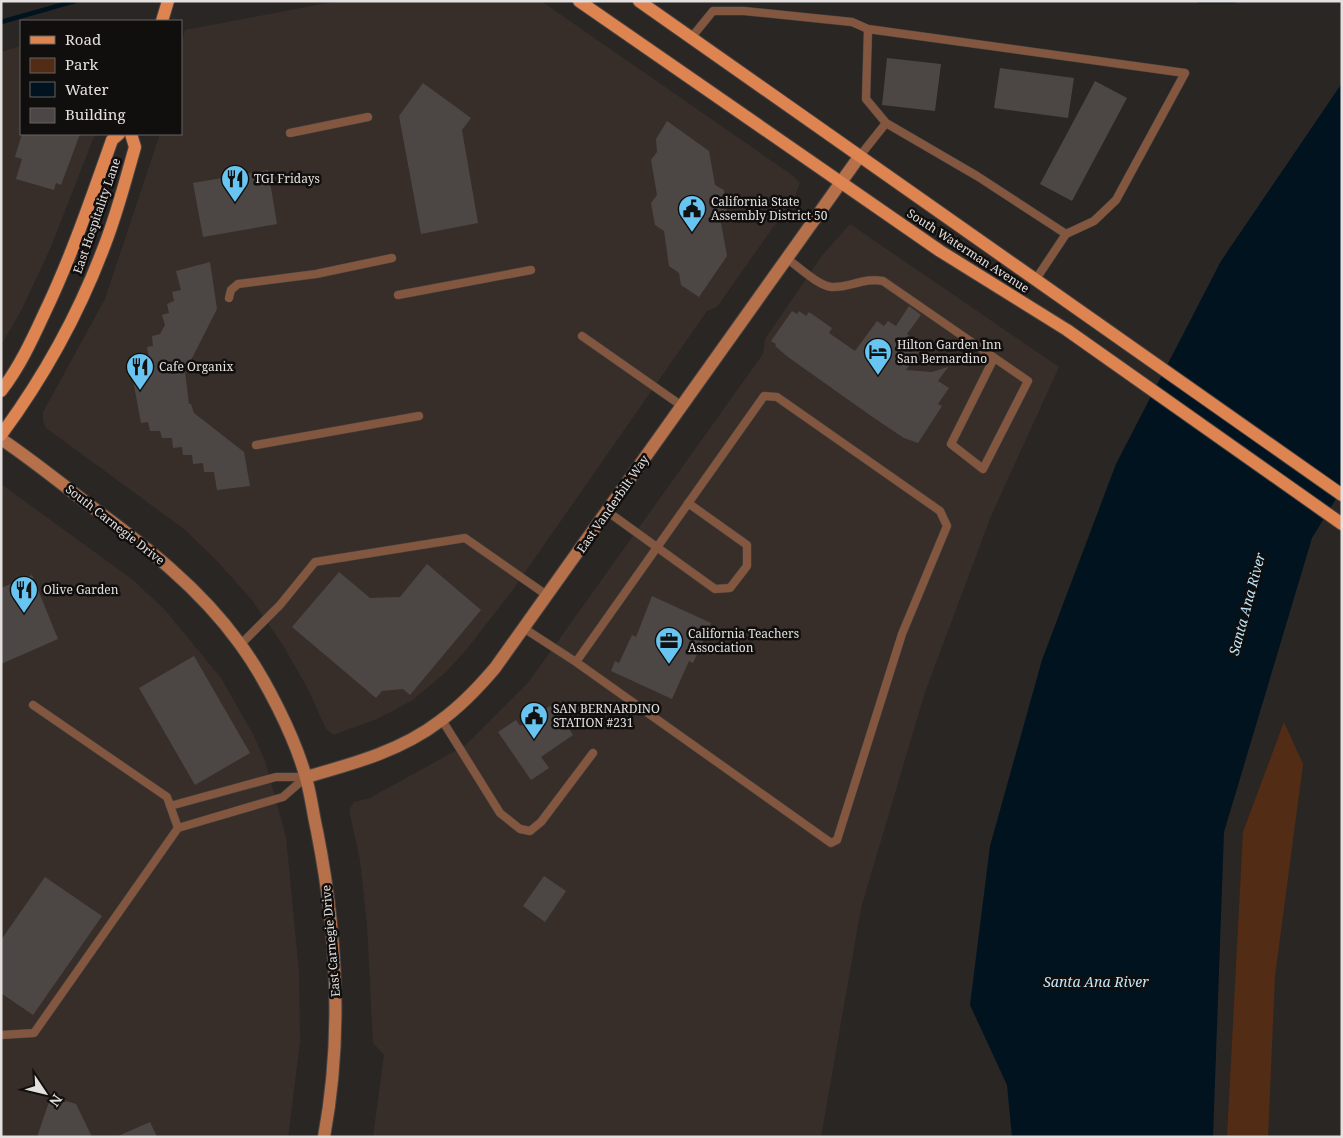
<svg xmlns="http://www.w3.org/2000/svg" width="1343" height="1138" font-family="'Noto Serif',serif">
<style>
.built{fill:#382e29}
.green{fill:#532c15}
.water{fill:#00131e}
.lines{fill:none;stroke-linecap:round;stroke-linejoin:round}
.stream{stroke:#00131e;stroke-width:4.5}
.building{fill:#4c4745}
.lane-casing{stroke:#484442;stroke-width:9}
.secondary-casing{stroke:#484442;stroke-width:14}
.primary-casing{stroke:#484442;stroke-width:14}
.lane{stroke:#83573f;stroke-width:8}
.secondary{stroke:#b7714a;stroke-width:12}
.primary{stroke:#de8451;stroke-width:12}
.labels{text-anchor:middle;stroke-width:5;stroke-linejoin:round;paint-order:stroke}
.poi-label{font-size:12px;fill:#e3e0df;stroke:#110f0e;text-anchor:start}
.street-label{font-size:12px;fill:#e3e0df;stroke:#110f0e}
.water-label{font-size:14px;font-style:italic;fill:#c0e7fb;stroke:#110f0e}
</style>
<rect width="100%" height="100%" fill="#2a2624"/>
<path class="built" d="M 338,1 L 541,1 L 792,175 L 800,183 L 795,196 L 717,307 L 707,311 L 512,591 L 466,650 L 447,671 L 413,700 L 377,719 L 333,735 L 326,729 L 309,691 L 284,647 L 252,600 L 217,561 L 184,529 L 46,428 L 43,421 L 43,412 L 105,299 L 160,134 L 181,134 L 181,45 L 185,30 Z
M 21,46 L 21,134 L 95,134 L 50,249 L 22,309 L 1,345 L 1,52 Z
M 850,224 L 1059,367 L 991,516 L 925,692 L 861,908 L 821,1137 L 373,1137 L 384,1055 L 373,1043 L 367,923 L 360,860 L 349,810 L 354,802 L 370,798 L 466,745 L 528,683 L 763,354 L 765,339 L 821,257 Z
M 1,484 L 133,580 L 164,609 L 221,678 L 253,734 L 265,761 L 286,837 L 299,972 L 300,1041 L 288,1137 L 1,1137 Z"/>
<path class="green" d="M 1284,722 L 1303,764 L 1275,976 L 1268,1137 L 1227,1137 L 1243,832 Z"/>
<path class="water" d="M 1342,83 L 1342,489 L 1312,538 L 1224,832 L 1213,1137 L 1012,1137 L 1007,1085 L 970,1005 L 990,846 L 1042,660 L 1116,464 L 1221,261 Z"/>
<g class="lines">
<path class="stream" d="M 1199,1 L 1234,1
M 1,22 L 75,1"/>
</g>
<path class="building" d="M 887,58 L 941,64 L 935,111 L 882,105 Z
M 1000,68 L 1074,78 L 1068,118 L 994,108 Z
M 1095,81 L 1127,98 L 1072,201 L 1040,184 Z
M 423,83 L 471,118 L 462,130 L 478,223 L 421,234 L 399,116 Z
M 667,121 L 709,151 L 715,185 L 724,190 L 727,212 L 721,223 L 727,256 L 699,297 L 681,285 L 679,273 L 669,266 L 664,231 L 655,225 L 651,203 L 657,195 L 651,160 L 657,152 L 656,139 Z
M 22,134 L 80,134 L 61,185 L 56,183 L 54,190 L 16,179 L 22,159 L 15,157 Z
M 268,170 L 277,224 L 203,237 L 193,183 Z
M 210,262 L 217,309 L 185,372 L 189,404 L 191,404 L 194,413 L 244,452 L 250,486 L 217,490 L 214,472 L 204,472 L 203,463 L 193,464 L 192,455 L 183,455 L 182,447 L 173,448 L 172,438 L 162,438 L 160,431 L 150,431 L 148,422 L 141,423 L 133,380 L 140,379 L 138,370 L 144,368 L 142,358 L 149,358 L 147,347 L 153,346 L 152,336 L 160,334 L 165,325 L 162,315 L 169,313 L 167,304 L 174,301 L 172,292 L 181,290 L 176,271 Z
M 909,306 L 921,315 L 907,334 L 914,339 L 911,344 L 920,350 L 906,370 L 932,372 L 948,367 L 938,381 L 949,388 L 938,404 L 942,406 L 918,443 L 904,438 L 874,418 L 788,357 L 775,346 L 776,344 L 771,341 L 792,311 L 797,314 L 799,311 L 806,316 L 809,312 L 832,328 L 829,333 L 855,351 L 877,321 L 884,326 L 888,321 L 896,326 Z
M 427,564 L 481,610 L 410,695 L 403,689 L 382,691 L 376,698 L 292,627 L 339,572 L 370,598 L 400,597 Z
M 32,575 L 58,639 L 1,664 L 1,588 Z
M 652,596 L 711,623 L 693,663 L 689,661 L 672,699 L 611,671 L 615,661 L 619,663 L 632,635 L 636,637 Z
M 194,656 L 250,753 L 195,785 L 139,688 Z
M 553,704 L 573,735 L 541,757 L 549,768 L 531,780 L 498,732 L 516,720 L 520,726 Z
M 544,876 L 566,891 L 545,922 L 523,906 Z
M 45,877 L 102,916 L 33,1015 L 1,993 L 1,940 Z
M 51,1096 L 76,1104 L 92,1137 L 37,1137 Z
M 150,1122 L 157,1137 L 116,1137 Z"/>
<g class="lines">
<defs>
<path id="lane" d="M 691,38 L 713,11 L 744,11 L 852,22 L 868,29
M 290,133 L 368,117
M 859,157 L 886,123 L 977,176 L 1066,234 L 1094,221 L 1116,200 L 1185,73 L 868,29 L 866,99 L 886,123
M 786,258 C 798,266 818,286 832,287 C 849,288 865,277 883,281 L 1028,381 L 983,469 L 951,444 L 994,358
M 1036,279 L 1066,234
M 398,295 L 531,270
M 229,298 L 231,290 L 238,284 L 316,274 L 392,258
M 582,336 L 682,406
M 256,445 L 419,416
M 608,512 L 715,589 L 730,588 L 747,566 L 747,545 L 688,503
M 525,629 L 576,662 L 831,843 L 837,840 L 902,634 L 947,526 L 940,511 L 777,397 L 764,396 L 576,662
M 241,644 L 280,605 L 315,562 L 465,538 L 548,596
M 442,720 L 500,813 L 520,829 L 530,831 L 541,822 L 593,753
M 170,806 L 276,777 L 306,777
M 178,828 L 283,797 L 306,777
M 1,1035 L 34,1033 L 178,828 L 167,797 L 33,705"/>
<path id="secondary" d="M 1,439 C 31,459 59,482 88,504 C 144,545 199,587 240,644 C 265,678 295,737 306,778 C 311,795 313,814 317,831 C 337,932 343,1035 324,1137
M 306,777 C 352,764 401,751 440,721 C 461,706 478,688 495,668 L 859,157"/>
<path id="primary" d="M 579,1 L 940,251 L 1067,330 L 1342,524
M 639,1 L 1342,495
M 162,21 L 168,1
M 1,391 C 19,368 32,340 44,314 C 71,258 91,199 112,140 L 119,134
M 1,435 C 43,378 77,317 102,252 C 116,218 125,182 135,147 L 131,134"/>
</defs>
<use href="#lane" class="lane-casing"/>
<use href="#secondary" class="secondary-casing"/>
<use href="#primary" class="primary-casing"/>
<use href="#lane" class="lane"/>
<use href="#secondary" class="secondary"/>
<use href="#primary" class="primary"/>
</g>
<defs>
<symbol id="restaurant-pin" viewBox="-11 -11 22 30"><path d="M0 17L-7.5 6A9.5 9.5 0 1 1 7.5 6Z" fill="#68c4f0" stroke="#110f0e"/><path d="M-5-6h1v4h1v-4h1v4h1v-4h1v5L-1.5 .5V6h-2V.5L-5-1ZM5-6V6H3V1.5H1.5Q1.5-4 5-6Z" fill="#111"/></symbol>
<symbol id="civic-pin" viewBox="-11 -11 22 30"><path d="M0 17L-7.5 6A9.5 9.5 0 1 1 7.5 6Z" fill="#68c4f0" stroke="#110f0e"/><path d="M-.6-6.5H3V-4.5H.6V-3L4-1V1h2V6H-6V1h2V-1L-.6-3ZM-1.2 2.5V6h2.4V2.5Z" fill="#111"/></symbol>
<symbol id="hotel-pin" viewBox="-11 -11 22 30"><path d="M0 17L-7.5 6A9.5 9.5 0 1 1 7.5 6Z" fill="#68c4f0" stroke="#110f0e"/><path d="M-6-4.5h1.5V1H6V5H4.5V3h-9V5H-6ZM-4 0a1.8 1.8 0 1 1 3.6 0ZM.5 0V-2.5h3Q6-2.5 6 0Z" fill="#111"/></symbol>
<symbol id="office-pin" viewBox="-11 -11 22 30"><path d="M0 17L-7.5 6A9.5 9.5 0 1 1 7.5 6Z" fill="#68c4f0" stroke="#110f0e"/><path d="M-6-3h4V-5.5h4V-3h4V5H-6ZM-1-4.5V-3h2v-1.5ZM-6 0V1H6V0Z" fill="#111"/></symbol>
</defs>
<g fill-rule="evenodd">
<use href="#restaurant-pin" x="219" y="163" width="32" height="43"/>
<use href="#civic-pin" x="676" y="193" width="32" height="43"/>
<use href="#hotel-pin" x="862" y="336" width="32" height="43"/>
<use href="#restaurant-pin" x="124" y="351" width="32" height="43"/>
<use href="#restaurant-pin" x="8" y="574" width="32" height="43"/>
<use href="#office-pin" x="653" y="625" width="32" height="43"/>
<use href="#civic-pin" x="518" y="700" width="32" height="43"/>
</g>
<g class="labels">
<g class="poi-label">
<text x="254" y="183">TGI Fridays</text>
<text x="711" y="206">California State<tspan x="711" dy="14">Assembly District 50</tspan></text>
<text x="897" y="349">Hilton Garden Inn<tspan x="897" dy="14">San Bernardino</tspan></text>
<text x="159" y="371">Cafe Organix</text>
<text x="43" y="594">Olive Garden</text>
<text x="688" y="638">California Teachers<tspan x="688" dy="14">Association</tspan></text>
<text x="553" y="713">SAN BERNARDINO<tspan x="553" dy="14">STATION #231</tspan></text>
</g>
<g class="street-label">
<text transform="translate(97 216) rotate(-71)" y="4">East Hospitality Lane</text>
<text transform="translate(968 251) rotate(33)" y="4">South Waterman Avenue</text>
<text transform="translate(613 504) rotate(-55)" y="4">East Vanderbilt Way</text>
<text transform="translate(115 525) rotate(38)" y="4">South Carnegie Drive</text>
<text transform="translate(331 941) rotate(-95)" y="4">East Carnegie Drive</text>
</g>
<g class="water-label">
<text transform="translate(1247 604) rotate(-75)" y="5">Santa Ana River</text>
<text x="1096" y="987">Santa Ana River</text>
</g>
</g>
<rect width="1343" height="1138" fill="none" stroke="#e3e0df" stroke-width="5"/>
<rect x="20" y="20" width="162" height="115" fill="#110f0e" stroke="#656362"/>
<rect x="30" y="36" width="25" height="8" fill="#de8451" stroke="#656362"/>
<text x="65" y="45" font-size="15" fill="#e3e0df">Road</text>
<rect x="30" y="58" width="25" height="15" fill="#532c15" stroke="#656362"/>
<text x="65" y="70" font-size="15" fill="#e3e0df">Park</text>
<rect x="30" y="82" width="25" height="15" fill="#00131e" stroke="#656362"/>
<text x="65" y="95" font-size="15" fill="#e3e0df">Water</text>
<rect x="30" y="108" width="25" height="15" fill="#4c4745" stroke="#656362"/>
<text x="65" y="120" font-size="15" fill="#e3e0df">Building</text>
<g transform="translate(45 1093) rotate(125)" stroke="#110f0e" stroke-width="4" paint-order="stroke">
<path d="M0-4L9 19L0 12L-9 19Z" fill="#e3e0df"/>
<text y="-8" font-size="14" font-weight="bold" text-anchor="middle" fill="#e3e0df">N</text>
</g>
</svg>
